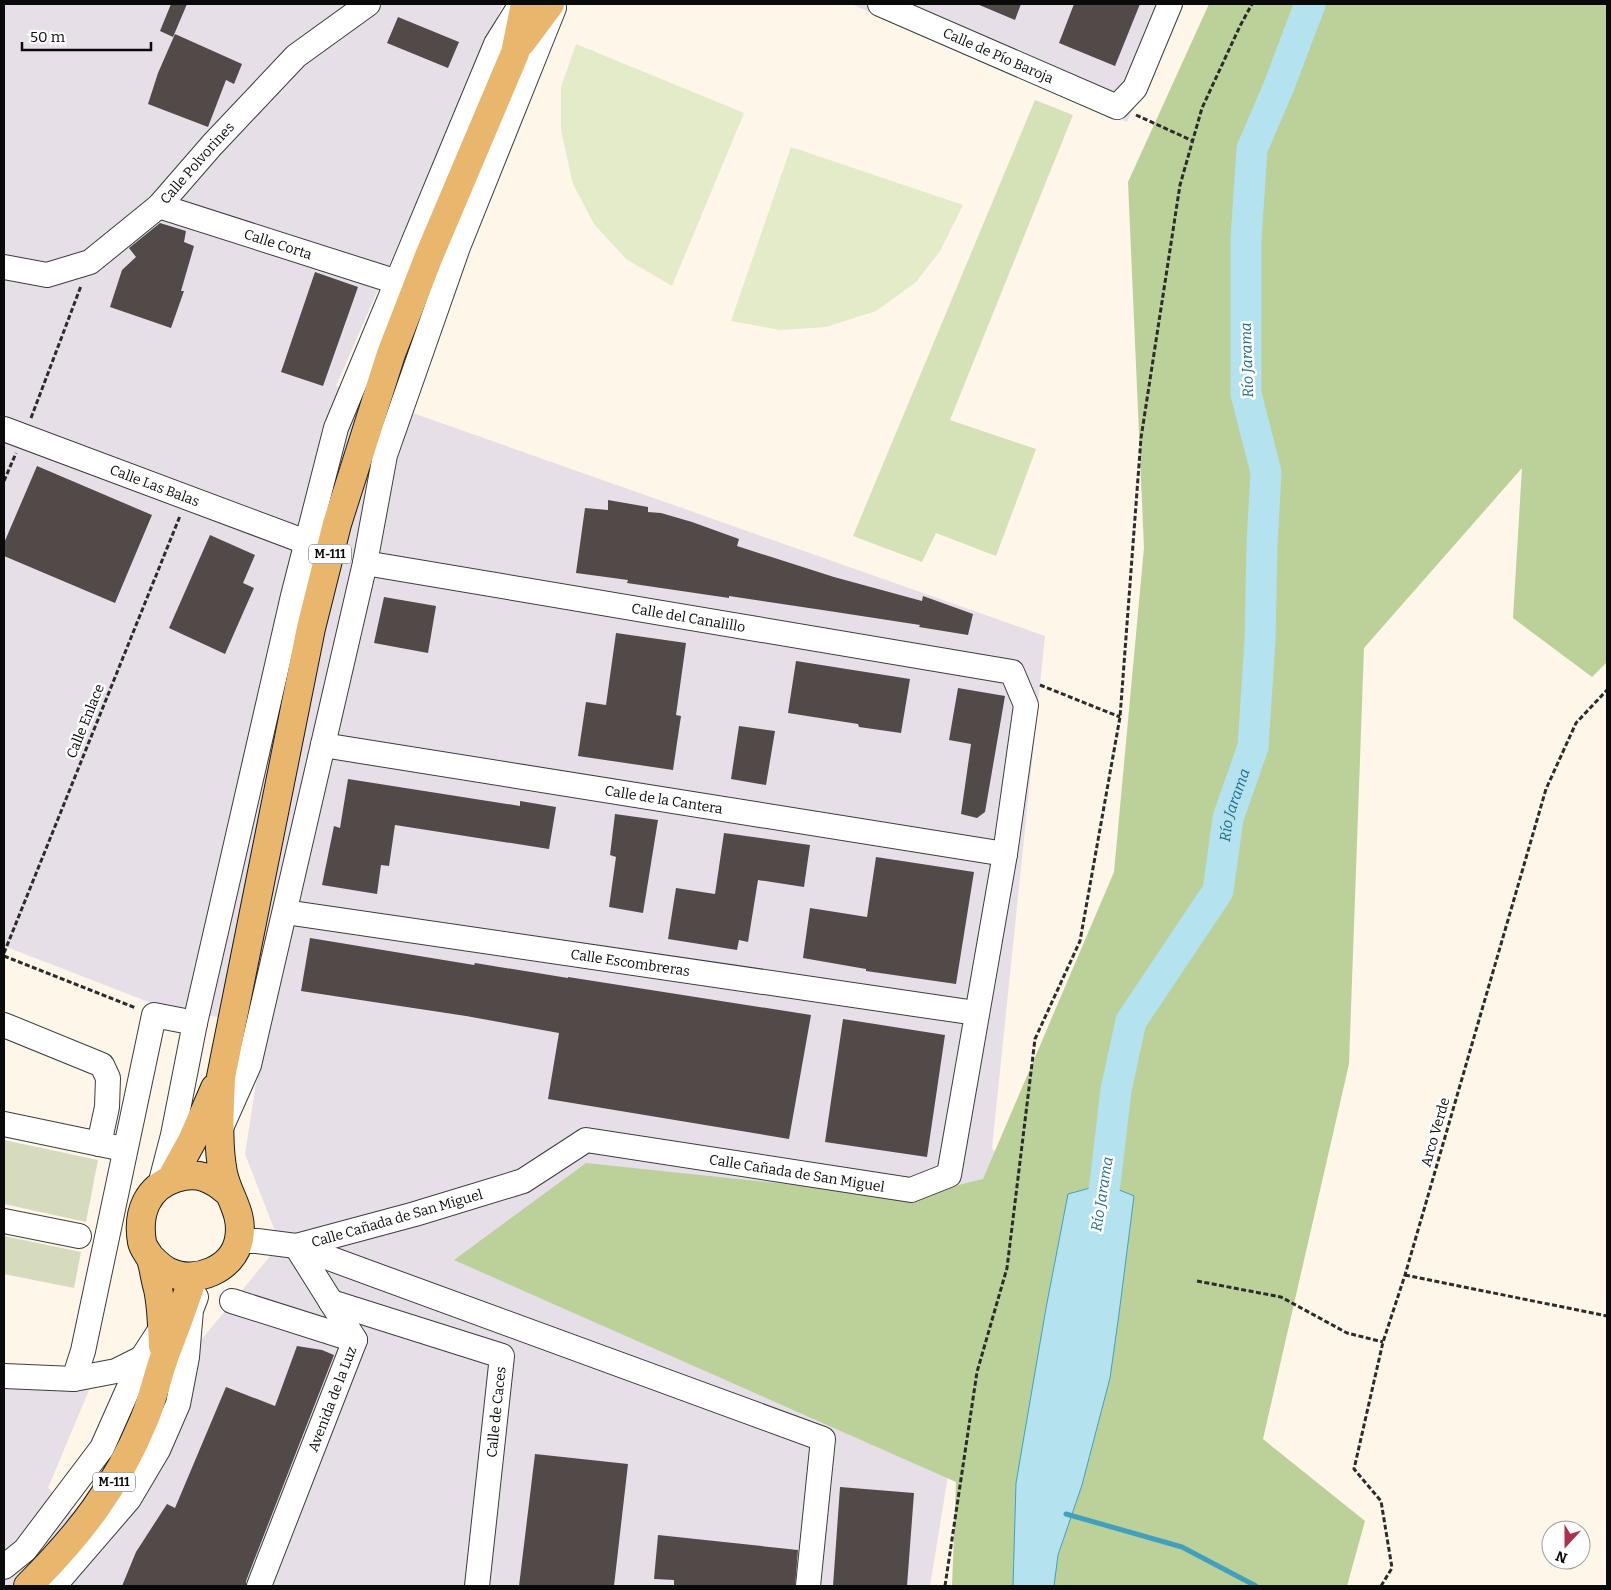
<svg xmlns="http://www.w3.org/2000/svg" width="1611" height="1590" font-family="Bitter,serif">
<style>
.industrial{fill:#e6dfe8}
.green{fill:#d5e2b8}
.forest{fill:#bbd199}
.cemetery{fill:#d6dbbe}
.pitch{fill:#e4ebc8}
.water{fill:#b4e2ee;stroke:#43a0bd}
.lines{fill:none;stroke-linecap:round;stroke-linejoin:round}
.stream{stroke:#43a0bd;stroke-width:5}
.river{stroke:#b4e2ee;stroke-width:31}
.building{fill:#514a48}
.minor-casing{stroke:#3d3d3d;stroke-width:26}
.major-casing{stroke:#1b1b1b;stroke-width:30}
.path{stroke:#2c2c2c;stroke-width:3;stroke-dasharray:5 2.5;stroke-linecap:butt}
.minor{stroke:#fff;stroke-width:24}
.major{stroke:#e9b66d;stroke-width:28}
.labels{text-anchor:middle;stroke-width:5;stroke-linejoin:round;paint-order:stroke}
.shield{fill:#fff;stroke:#545454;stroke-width:1}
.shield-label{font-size:12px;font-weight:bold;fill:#0a0a0a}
.street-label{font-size:14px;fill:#0a0a0a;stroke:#fff}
.water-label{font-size:15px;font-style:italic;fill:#236f8c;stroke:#fff}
</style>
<rect width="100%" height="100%" fill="#fdf6e9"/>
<path class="industrial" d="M 4,4 L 503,4 L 336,386 L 1045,636 L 992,1148 L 1017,1179 L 970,1341 L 930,1586 L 4,1586 L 4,1368 L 97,1371 L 48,1488 L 104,1545 L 183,1362 L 280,1244 L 245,1154 L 265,1026 L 159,1006 L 4,946 Z
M 851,4 L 1176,4 L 1127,122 Z"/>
<path class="green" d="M 1035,100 L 1073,115 L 950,420 L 1036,449 L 996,556 L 936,533 L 922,562 L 853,536 Z"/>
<path class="forest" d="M 1209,4 L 1607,4 L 1607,662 L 1592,677 L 1513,618 L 1522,468 L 1364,648 L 1349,1064 L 1263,1439 L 1365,1521 L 1347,1586 L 952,1586 L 956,1482 L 454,1260 L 586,1163 L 909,1197 L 983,1179 L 1114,872 L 1144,548 L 1128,182 Z"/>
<path class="cemetery" d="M 4,1140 L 98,1160 L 86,1222 L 4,1204 Z
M 4,1236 L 81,1252 L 74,1288 L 4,1274 Z"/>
<path class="pitch" d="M 576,44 L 744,113 L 672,286 L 626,259 L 594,224 L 573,184 L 561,130 L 561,87 Z
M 791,147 L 963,205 L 940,251 L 916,282 L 876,311 L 826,327 L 780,330 L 731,321 Z"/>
<path class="water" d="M 1105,1184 L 1134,1196 L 1119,1314 L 1110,1378 L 1082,1485 L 1058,1555 L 1054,1586 L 1013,1586 L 1016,1483 L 1046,1308 L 1068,1194 Z"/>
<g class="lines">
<path class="stream" d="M 1066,1514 L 1182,1547 L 1256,1586"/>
<path class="river" id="s1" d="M 1098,1225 L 1105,1184 L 1116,1090 L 1131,1021 L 1218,891 L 1228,818 L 1253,747 L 1260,641 L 1262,545 L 1266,472 L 1246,394 L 1246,239 L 1252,149 L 1279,86 L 1310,4"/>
</g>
<path class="building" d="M 171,4 L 187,4 L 173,37 L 160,31 Z
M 977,4 L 1021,4 L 1015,20 Z
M 1074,4 L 1140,4 L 1115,66 L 1059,43 Z
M 398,17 L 459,42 L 448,68 L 387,43 Z
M 175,34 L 242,64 L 234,84 L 226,80 L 208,127 L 148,104 L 158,73 Z
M 160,223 L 186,231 L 184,242 L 194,246 L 181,291 L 184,291 L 171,328 L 110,307 L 122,270 L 136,257 L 129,248 Z
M 315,272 L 358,287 L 323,386 L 281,372 Z
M 37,466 L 152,515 L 115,603 L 4,556 L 4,543 Z
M 608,500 L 648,507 L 648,512 L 661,513 L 692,522 L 739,539 L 737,546 L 834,577 L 922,601 L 923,596 L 973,614 L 968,635 L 919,627 L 920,625 L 829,611 L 729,596 L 729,598 L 627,583 L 628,580 L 576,573 L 585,508 L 608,510 Z
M 210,535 L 255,555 L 243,583 L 254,588 L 225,654 L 169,628 Z
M 384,597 L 436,606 L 428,653 L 374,643 Z
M 616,633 L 686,643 L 676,715 L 681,716 L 673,770 L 578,756 L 586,702 L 606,705 Z
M 796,661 L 910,679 L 901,733 L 859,727 L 858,724 L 788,713 Z
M 958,688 L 1005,696 L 985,812 L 977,818 L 961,814 L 971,744 L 949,740 Z
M 739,726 L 775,731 L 766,785 L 731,779 Z
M 348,779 L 520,806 L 520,801 L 556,807 L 549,849 L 395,825 L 389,866 L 381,865 L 377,894 L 322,885 L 334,826 L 340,828 Z
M 615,814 L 658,820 L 643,913 L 609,907 L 616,857 L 610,855 Z
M 724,833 L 810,845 L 804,887 L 758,880 L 748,942 L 739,940 L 737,950 L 668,939 L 676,888 L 715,894 Z
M 876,857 L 974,872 L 956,984 L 866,971 L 866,969 L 803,958 L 810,908 L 867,917 Z
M 310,938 L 474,965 L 475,963 L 568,978 L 568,977 L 811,1015 L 789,1139 L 548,1099 L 559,1033 L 466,1016 L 301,991 Z
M 843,1019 L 945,1035 L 927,1157 L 825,1142 Z
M 297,1346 L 322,1350 L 334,1355 L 246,1581 L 246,1586 L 122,1586 L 136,1552 L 167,1504 L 175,1508 L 226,1387 L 275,1406 Z
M 535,1454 L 628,1464 L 614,1586 L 519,1586 Z
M 840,1487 L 914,1493 L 907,1586 L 833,1586 Z
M 658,1535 L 798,1550 L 795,1586 L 674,1586 L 674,1580 L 654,1579 Z"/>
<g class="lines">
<defs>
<g id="minor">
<path id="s2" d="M 880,4 L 1117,107 L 1135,88 L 1170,4"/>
<path id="s3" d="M 159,206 L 397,282"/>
<path id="s4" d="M 4,267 L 47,275 L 90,262 L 159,206 L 212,145 L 296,56 L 368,4"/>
<path id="s5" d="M 4,429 L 306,542"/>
<path id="s6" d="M 365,563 L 1012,672 L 1026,705 L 1005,854 L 949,1175 L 911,1190 L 586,1140 L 523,1181 L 415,1214 L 296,1246 L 823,1439 L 808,1586"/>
<path id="s7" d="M 323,745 L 1005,854"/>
<path id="s8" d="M 285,912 L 976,1013"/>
<path d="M 4,1025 L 102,1065 L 108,1078 L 107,1107 L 99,1144"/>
<path d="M 4,1124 L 114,1147"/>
<path d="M 221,1128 L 249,1065 L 365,563 L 385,455 L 458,247 L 554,8"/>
<path d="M 160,1185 L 173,1135 L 195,1023 L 293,596 L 336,428 L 496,44 L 521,4"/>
<path d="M 4,1221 L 79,1236"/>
<path d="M 239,1241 L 257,1241 L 296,1246 L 355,1340 L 259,1586"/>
<path d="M 232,1301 L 355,1340"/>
<path d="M 331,1302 L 502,1356 L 477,1586"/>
<path d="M 4,1376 L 74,1379 L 116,1371 L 142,1358"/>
<path d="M 74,1379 L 83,1351 L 154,1015 L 195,1023"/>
<path d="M 4,1567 L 25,1550 L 102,1448 L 142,1358 L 162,1327"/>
<path d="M 54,1586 L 129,1499 L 158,1450 L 178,1404 L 187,1357 L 191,1310 L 196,1297"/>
</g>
<path id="major" d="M 521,43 L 550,4
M 171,1179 L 192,1141 L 215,1088
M 151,1258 C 156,1263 162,1269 169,1272 C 195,1285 234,1269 239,1239 C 244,1213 228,1197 223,1173 C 217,1142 220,1109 221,1077 L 311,628 L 337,524 L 391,354 L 429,256 L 515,53 L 525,4
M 163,1346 C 162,1326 162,1308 158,1289 C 155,1279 154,1268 151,1259 C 148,1253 143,1248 142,1242 C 137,1213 147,1187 176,1178 C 198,1171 212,1178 228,1192
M 28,1586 C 79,1535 116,1488 144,1420 C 153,1399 157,1377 165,1355 C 175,1329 185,1303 193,1277"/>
</defs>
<use href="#minor" class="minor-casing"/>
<use href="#major" class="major-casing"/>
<path class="path" d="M 1136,115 L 1193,141
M 31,418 L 81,286
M 4,481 L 16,453
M 1040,685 L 1120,717
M 4,953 L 180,516
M 4,956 L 136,1008
M 1405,1275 L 1607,1316
M 1197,1281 L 1281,1297 L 1347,1333 L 1383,1342
M 945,1586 L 977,1372 L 1007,1268 L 1035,1039 L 1080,941 L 1120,717 L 1141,438 L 1180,185 L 1202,108 L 1240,26 L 1252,4
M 1381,1586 L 1392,1568 L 1381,1501 L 1354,1469 L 1383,1342 L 1405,1275 L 1546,789 L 1576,723 L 1607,690"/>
<use href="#minor" class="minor"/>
<use href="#major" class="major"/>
</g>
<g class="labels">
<g class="shield">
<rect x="309" y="544.5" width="42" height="19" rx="4"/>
<rect x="93" y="1472.5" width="42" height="19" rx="4"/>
</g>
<g class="shield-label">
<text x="330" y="558">M-111</text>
<text x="114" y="1486">M-111</text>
</g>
<g class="street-label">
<text dy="5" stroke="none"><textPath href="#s2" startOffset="129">Calle de Pío Baroja</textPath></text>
<text dy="5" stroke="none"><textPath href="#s4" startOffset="235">Calle Polvorines</textPath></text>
<text dy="5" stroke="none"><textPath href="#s3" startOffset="125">Calle Corta</textPath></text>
<text dy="5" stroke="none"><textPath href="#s5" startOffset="161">Calle Las Balas</textPath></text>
<text dy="5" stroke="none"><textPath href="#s6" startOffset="328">Calle del Canalillo</textPath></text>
<text transform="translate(85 721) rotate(-68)" y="5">Calle Enlace</text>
<text dy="5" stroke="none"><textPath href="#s7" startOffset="345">Calle de la Cantera</textPath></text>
<text dy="5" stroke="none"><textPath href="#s8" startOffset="349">Calle Escombreras</textPath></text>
<text transform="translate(1435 1132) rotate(-74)" y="5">Arco Verde</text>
<text transform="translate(797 1173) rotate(9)" y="5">Calle Cañada de San Miguel</text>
<text transform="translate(397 1218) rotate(-16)" y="5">Calle Cañada de San Miguel</text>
<text transform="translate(332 1399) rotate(-69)" y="5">Avenida de la Luz</text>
<text transform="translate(496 1412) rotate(-84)" y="5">Calle de Caces</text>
</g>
<g class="water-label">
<text transform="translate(1247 360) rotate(-92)" y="5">Río Jarama</text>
<text dy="5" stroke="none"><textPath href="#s1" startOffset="451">Río Jarama</textPath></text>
<text transform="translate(1102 1194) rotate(-81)" y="5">Río Jarama</text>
</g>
</g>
<rect width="1611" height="1590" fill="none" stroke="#0a0a0a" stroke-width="10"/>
<g transform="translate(1566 1545) rotate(201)"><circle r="24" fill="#ffffff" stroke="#9d9d9d"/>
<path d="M0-4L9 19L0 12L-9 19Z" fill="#a9334c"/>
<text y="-8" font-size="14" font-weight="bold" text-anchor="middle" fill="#0a0a0a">N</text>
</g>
<path d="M22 42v8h129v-8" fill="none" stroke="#0a0a0a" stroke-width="2.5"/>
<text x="30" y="42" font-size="15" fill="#0a0a0a" stroke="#ffffff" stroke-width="4" paint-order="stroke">50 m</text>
</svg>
